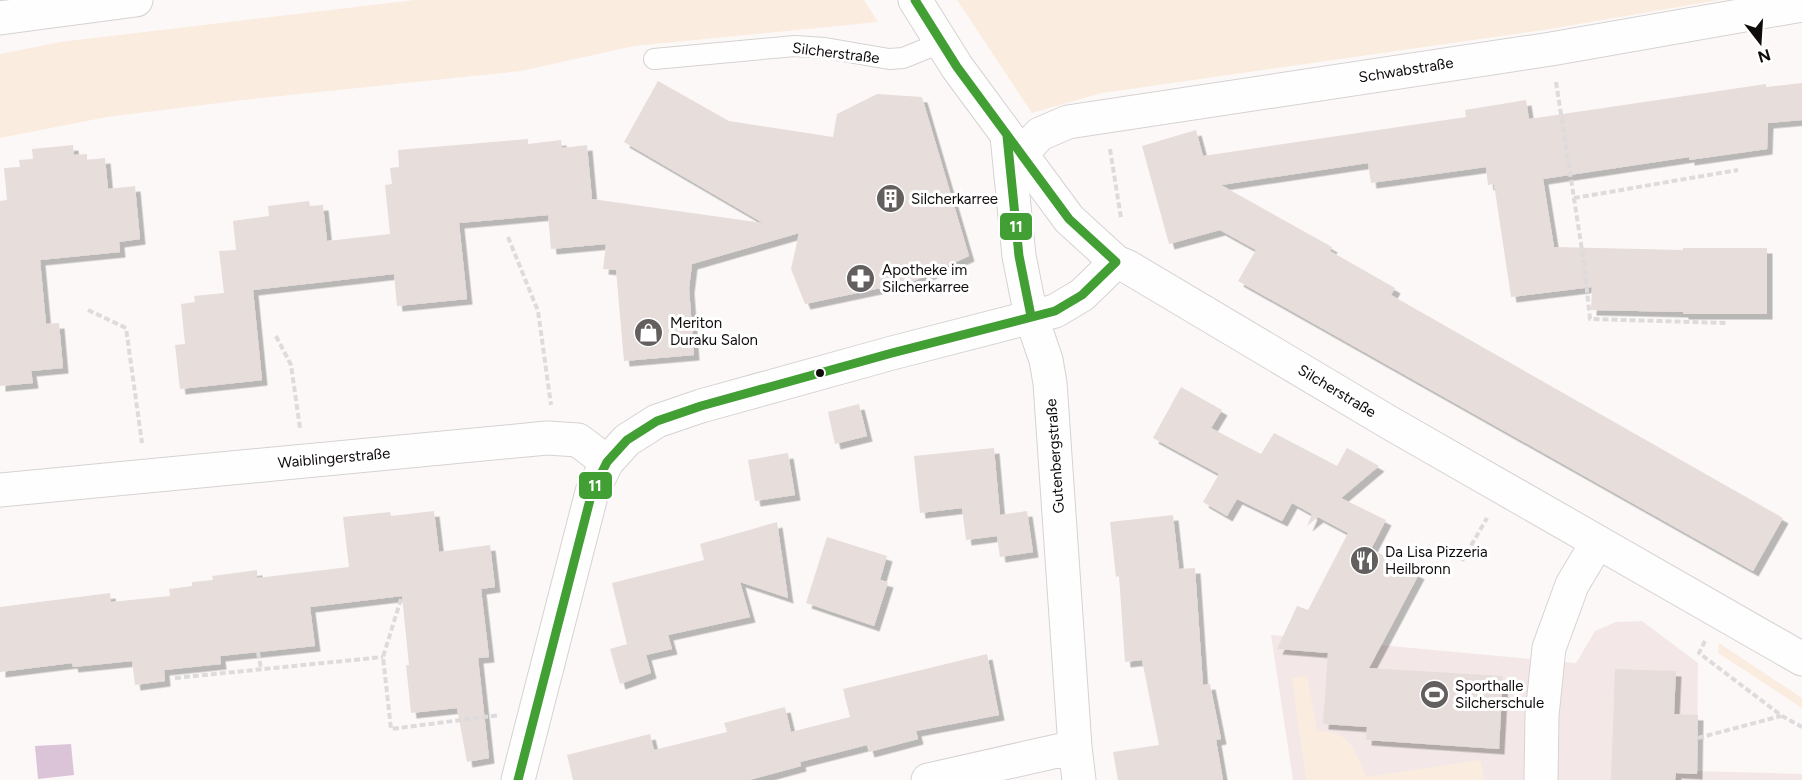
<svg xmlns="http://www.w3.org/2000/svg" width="1802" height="780" font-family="Figtree,sans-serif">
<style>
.built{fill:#f3e8e7}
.green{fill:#fbece0}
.water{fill:#dcc4d8}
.building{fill:#e7ddda;filter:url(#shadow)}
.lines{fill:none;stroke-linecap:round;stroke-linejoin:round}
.service-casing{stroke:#d6d2d2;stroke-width:22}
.minor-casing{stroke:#d6d2d2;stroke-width:35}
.tertiary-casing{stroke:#d6d2d2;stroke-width:35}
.path{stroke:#dddbdb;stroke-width:4;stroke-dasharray:6 3;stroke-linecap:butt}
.service{stroke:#fffefe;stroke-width:20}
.minor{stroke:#fffefe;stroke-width:33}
.tertiary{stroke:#fffefe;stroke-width:33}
.bus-1-casing{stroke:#fff;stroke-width:14}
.bus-1{stroke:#429f34;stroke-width:9}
.bus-dot{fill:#100c0c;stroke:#fff;stroke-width:2}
.labels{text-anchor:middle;stroke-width:6;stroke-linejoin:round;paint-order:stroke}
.street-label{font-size:15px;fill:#100c0c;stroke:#fff}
.poi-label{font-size:15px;fill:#100c0c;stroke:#fff;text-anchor:start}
.line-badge{stroke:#fff;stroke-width:2}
.badge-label{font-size:16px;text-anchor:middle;font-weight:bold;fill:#fff}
</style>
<defs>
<filter id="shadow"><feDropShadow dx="5.5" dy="5.5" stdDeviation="0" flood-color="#0004"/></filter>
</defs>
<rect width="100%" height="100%" fill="#fcf8f8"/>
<path class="built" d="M 1642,621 L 1698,663 L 1697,771 L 1802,774 L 1802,780 L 1293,780 L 1271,635 L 1576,663 L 1595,631 L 1616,622 Z"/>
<path class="green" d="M 415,0 L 864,0 L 878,22 L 634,46 L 521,71 L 243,100 L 107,117 L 0,138 L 0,54 L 60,42 Z
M 957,0 L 1719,0 L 1550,29 L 1102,93 L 1032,113 Z
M 1719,643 L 1802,698 L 1802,708 L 1718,653 Z
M 1307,676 L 1317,731 C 1352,731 1353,750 1367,777 L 1480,760 L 1485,780 L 1306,780 L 1292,678 Z"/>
<path class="water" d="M 71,744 L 74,775 L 38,779 L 35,746 Z"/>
<path class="building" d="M 658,81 L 729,121 L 833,137 L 837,114 L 877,94 L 922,97 L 969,256 L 914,281 L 805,304 L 791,269 L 799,233 L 723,255 L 692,264 L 689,288 L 694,355 L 624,361 L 616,270 L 603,269 L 606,244 L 551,249 L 548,215 L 459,223 L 467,299 L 397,306 L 394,274 L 253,290 L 262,380 L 180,389 L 175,345 L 185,344 L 181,304 L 195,302 L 194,296 L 224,293 L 219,251 L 236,250 L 233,221 L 269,216 L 268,206 L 309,201 L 310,206 L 323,205 L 327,241 L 390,234 L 385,185 L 392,184 L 390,168 L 399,167 L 398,150 L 528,139 L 528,144 L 561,140 L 562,148 L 587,145 L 592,199 L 763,223 L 624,142 Z
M 1802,83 L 1802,120 L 1768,123 L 1767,149 L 1689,160 L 1689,157 L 1543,179 L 1554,247 L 1683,250 L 1683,248 L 1767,248 L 1767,314 L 1683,314 L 1683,312 L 1591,310 L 1592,287 L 1511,297 L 1494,184 L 1488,185 L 1486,167 L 1371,183 L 1368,163 L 1221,185 L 1332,247 L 1330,251 L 1395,288 L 1391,295 L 1783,518 L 1753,571 L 1238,281 L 1256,250 L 1220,230 L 1169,244 L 1142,146 L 1196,130 L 1203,156 L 1466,117 L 1465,110 L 1526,100 L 1529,119 L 1766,84 L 1766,87 Z
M 73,145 L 74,155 L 87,154 L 87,160 L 105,158 L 108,189 L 135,186 L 140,239 L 119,242 L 120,252 L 40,260 L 46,324 L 59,323 L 63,368 L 31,371 L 33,383 L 0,386 L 0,201 L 7,200 L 4,168 L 20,167 L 19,160 L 33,159 L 32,149 Z
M 1181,387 L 1222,410 L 1211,428 L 1261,454 L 1274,433 L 1337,466 L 1347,448 L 1379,466 L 1341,498 L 1386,520 L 1371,549 L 1419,574 L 1369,668 L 1503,676 L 1499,749 L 1366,740 L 1367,727 L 1323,724 L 1328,653 L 1277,649 L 1297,606 L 1308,610 L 1348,533 L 1318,517 L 1307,526 L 1312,514 L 1292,503 L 1282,521 L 1237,499 L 1227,516 L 1203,502 L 1219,474 L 1153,438 Z
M 859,404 L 867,436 L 835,444 L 828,412 Z
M 994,448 L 1000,515 L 1027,511 L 1033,552 L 1000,557 L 997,536 L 966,540 L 962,508 L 920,513 L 914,456 Z
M 788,453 L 795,495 L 755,501 L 748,460 Z
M 434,511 L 439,552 L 490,545 L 495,587 L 481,589 L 489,657 L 478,658 L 489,758 L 467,762 L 457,708 L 411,713 L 406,665 L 409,665 L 402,596 L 310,607 L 315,646 L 220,656 L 221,664 L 164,670 L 165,681 L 135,685 L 132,661 L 73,667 L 72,663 L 0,672 L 0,607 L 110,593 L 111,602 L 170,596 L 169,589 L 192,586 L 192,582 L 213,580 L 212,576 L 257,570 L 257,578 L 349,567 L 343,517 L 390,512 L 391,516 Z
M 1173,515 L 1179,569 L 1195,568 L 1203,685 L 1210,684 L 1221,739 L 1216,740 L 1223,780 L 1118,780 L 1113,752 L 1159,745 L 1142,660 L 1125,662 L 1119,576 L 1116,577 L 1110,522 Z
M 777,522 L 788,598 L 740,582 L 750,617 L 668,635 L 672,649 L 646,655 L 651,673 L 620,684 L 610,649 L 627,644 L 612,583 L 704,560 L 700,544 Z
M 827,537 L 887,556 L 880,580 L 888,582 L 874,626 L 806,603 Z
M 987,654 L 999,715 L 916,731 L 918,739 L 869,752 L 867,745 L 800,762 L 801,766 L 749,780 L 573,780 L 567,755 L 650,734 L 654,750 L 727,732 L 724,723 L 785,707 L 791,732 L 850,717 L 843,689 Z
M 1615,669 L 1676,671 L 1674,714 L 1698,715 L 1697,774 L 1676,773 L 1675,780 L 1611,780 Z"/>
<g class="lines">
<defs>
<path id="service" d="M 654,59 L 795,46 L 825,48 L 889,59 L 903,58 L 943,42"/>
<path id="minor" d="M 1007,136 L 1019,256 L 1031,316 L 1046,360 L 1050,383 L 1075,747 L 1079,780
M 1020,155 L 1040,134 L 1068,122 L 1551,49 L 1802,5
M 0,490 L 547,438 L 578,440 L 607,462
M 518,780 L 592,492 L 607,462 L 627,440 L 657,421 L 701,406 L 892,353 L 1055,311 L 1082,295 L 1116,262
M 928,780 L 1075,747
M 1541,780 L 1542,715 L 1549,648 L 1572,585 L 1597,543"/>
<path id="tertiary" d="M 915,0 L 957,67 L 1069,219 L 1116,262 L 1128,267 L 1390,423 L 1802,659
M 0,18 L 136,0"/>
</defs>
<use href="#service" class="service-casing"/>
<use href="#minor" class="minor-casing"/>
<use href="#tertiary" class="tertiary-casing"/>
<path class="path" d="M 1556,82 L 1584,263 L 1590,319 L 1728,323
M 1110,149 L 1121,218
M 1574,198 L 1738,170
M 508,237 L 538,311 L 551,405
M 88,310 L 126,328 L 142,443
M 276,336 L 291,365 L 300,428
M 1462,561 L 1487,518
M 401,599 L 383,657 L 391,729 L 500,715
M 1705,641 L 1699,653 L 1782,716 L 1802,727
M 258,652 L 261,669
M 175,678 L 383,657
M 1698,738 L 1781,716"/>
<use href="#service" class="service"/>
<use href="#minor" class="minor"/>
<use href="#tertiary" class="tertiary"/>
<defs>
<path id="bus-1" d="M 1007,136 L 1019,256 L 1031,316
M 518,780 L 592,492 L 607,462 L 627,440 L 657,421 L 701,406 L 892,353 L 1055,311 L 1082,295 L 1116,262 L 1069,219 L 957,67 L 915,0"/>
</defs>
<use href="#bus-1" class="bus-1-casing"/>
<use href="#bus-1" class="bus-1"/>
</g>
<defs>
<symbol id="building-disc" viewBox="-11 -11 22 22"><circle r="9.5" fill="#635f5f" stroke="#fff"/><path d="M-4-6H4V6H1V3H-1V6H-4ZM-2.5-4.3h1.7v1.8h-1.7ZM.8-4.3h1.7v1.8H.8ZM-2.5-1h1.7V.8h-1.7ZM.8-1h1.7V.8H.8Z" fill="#fff"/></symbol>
<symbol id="pharmacy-disc" viewBox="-11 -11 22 22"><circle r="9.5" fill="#635f5f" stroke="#fff"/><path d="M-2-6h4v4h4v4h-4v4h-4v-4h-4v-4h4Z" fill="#fff"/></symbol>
<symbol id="shop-disc" viewBox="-11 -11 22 22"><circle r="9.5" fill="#635f5f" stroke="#fff"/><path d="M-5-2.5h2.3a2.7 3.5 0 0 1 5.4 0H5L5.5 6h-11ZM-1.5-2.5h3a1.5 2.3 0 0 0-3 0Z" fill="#fff"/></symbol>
<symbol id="restaurant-disc" viewBox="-11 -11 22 22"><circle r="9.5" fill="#635f5f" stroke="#fff"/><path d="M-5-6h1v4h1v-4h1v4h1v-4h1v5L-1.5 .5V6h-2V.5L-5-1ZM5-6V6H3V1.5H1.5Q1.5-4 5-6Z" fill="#fff"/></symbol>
<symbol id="stadium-disc" viewBox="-11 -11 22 22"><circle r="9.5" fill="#635f5f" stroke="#fff"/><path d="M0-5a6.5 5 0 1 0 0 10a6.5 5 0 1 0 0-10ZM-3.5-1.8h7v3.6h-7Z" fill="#fff"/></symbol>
</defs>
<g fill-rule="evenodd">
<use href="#building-disc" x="874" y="182" width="33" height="33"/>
<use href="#pharmacy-disc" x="844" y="262" width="33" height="33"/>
<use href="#shop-disc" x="632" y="316" width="33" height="33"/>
<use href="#restaurant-disc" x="1348" y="544" width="33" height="33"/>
<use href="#stadium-disc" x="1418" y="678" width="33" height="33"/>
</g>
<circle class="bus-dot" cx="820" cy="373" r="5"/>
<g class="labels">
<g class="street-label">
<text transform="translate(836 53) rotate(7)" y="5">Silcherstraße</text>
<text transform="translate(1406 70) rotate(-9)" y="5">Schwabstraße</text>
<text transform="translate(1337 391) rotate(31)" y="5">Silcherstraße</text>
<text transform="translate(1055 456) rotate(-94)" y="5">Gutenbergstraße</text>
<text transform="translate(334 458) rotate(-5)" y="5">Waiblingerstraße</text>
</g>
<g class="poi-label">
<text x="911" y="204">Silcherkarree</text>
<text x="882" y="275">Apotheke im<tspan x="882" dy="17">Silcherkarree</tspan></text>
<text x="670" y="328">Meriton<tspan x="670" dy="17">Duraku Salon</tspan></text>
<text x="1385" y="557">Da Lisa Pizzeria<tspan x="1385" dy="17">Heilbronn</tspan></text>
<text x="1455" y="691">Sporthalle<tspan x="1455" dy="17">Silcherschule</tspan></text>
</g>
</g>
<g class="line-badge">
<rect x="999" y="212" width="34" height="29" rx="6" fill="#429f34"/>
<rect x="578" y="471" width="35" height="29" rx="6" fill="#429f34"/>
</g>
<g class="badge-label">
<text x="1016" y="232">11</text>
<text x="595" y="491">11</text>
</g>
<g transform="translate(1760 42) rotate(163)" stroke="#ffffff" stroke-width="4.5" paint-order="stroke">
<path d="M0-4.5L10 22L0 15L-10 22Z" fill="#100c0c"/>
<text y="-9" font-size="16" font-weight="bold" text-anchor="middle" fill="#100c0c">N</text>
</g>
</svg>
